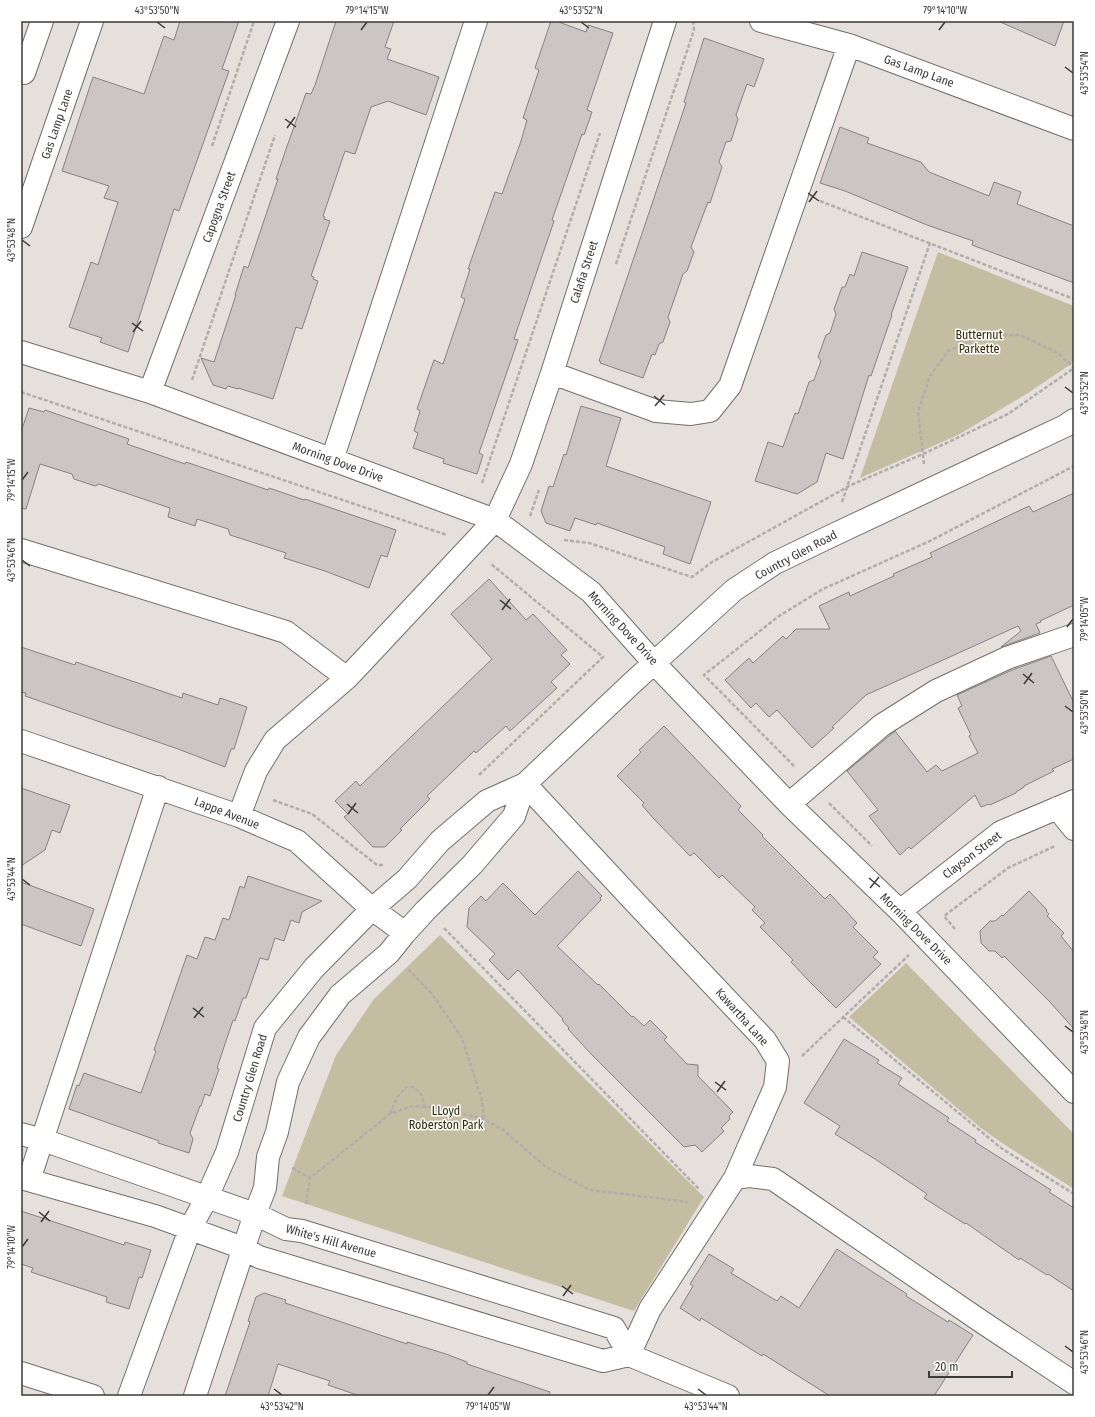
<svg xmlns="http://www.w3.org/2000/svg" width="1095" height="1417" font-family="'Fira Sans Condensed',sans-serif">
<style>
.green{fill:#c4bda1}
.building{fill:#ccc5c5;stroke:#878180}
.lines{fill:none;stroke-linecap:round;stroke-linejoin:round}
.minor-casing{stroke:#746f6c;stroke-width:24}
.path{stroke:#b2adab;stroke-width:2.5;stroke-dasharray:4 2;stroke-linecap:butt}
.minor{stroke:#fff;stroke-width:22}
.ticks{fill:none;stroke:#3c3a39;stroke-width:1.5}
.labels{text-anchor:middle;stroke-width:3;stroke-linejoin:round;paint-order:stroke}
.street-label{font-size:12px;fill:#3c3a39;stroke:#fff}
.park-label{font-size:12px;fill:#322900;stroke:#fff}
.neatline{fill:none;stroke:#3c3a39;stroke-width:1.5}
.ticks-label{font-size:10px;text-anchor:middle;fill:#3c3a39}
</style>
<rect width="100%" height="100%" fill="#e6e0dd"/>
<path class="green" d="M 938,252 L 1074,306 L 1074,362 L 1028,393 L 958,435 L 860,478 Z
M 440,935 L 704,1197 L 634,1311 L 282,1196 L 336,1055 L 374,999 Z
M 906,963 L 1074,1134 L 1074,1189 L 999,1141 L 981,1128 L 849,1017 Z"/>
<path class="building" d="M 180,21 L 239,21 L 222,69 L 229,71 L 179,211 L 174,209 L 128,352 L 100,342 L 102,338 L 69,327 L 91,262 L 98,265 L 118,202 L 104,198 L 109,186 L 62,171 L 93,77 L 144,94 L 164,36 L 174,40 Z
M 336,21 L 394,21 L 385,47 L 391,49 L 387,59 L 439,77 L 426,115 L 388,101 L 371,107 L 355,154 L 345,151 L 323,216 L 325,217 L 324,219 L 330,221 L 311,276 L 314,277 L 313,279 L 318,281 L 302,329 L 296,327 L 273,399 L 238,388 L 238,389 L 228,386 L 226,389 L 213,385 L 201,358 L 214,362 L 236,295 L 235,295 L 244,266 L 248,268 L 278,179 L 276,179 L 285,152 L 306,93 L 311,94 L 315,85 Z
M 551,21 L 556,21 L 586,32 L 588,25 L 613,33 L 587,110 L 592,112 L 584,135 L 582,134 L 552,220 L 554,221 L 514,339 L 518,340 L 479,453 L 483,455 L 477,474 L 443,463 L 444,459 L 413,448 L 418,433 L 414,431 L 420,411 L 417,409 L 434,360 L 443,364 L 465,299 L 461,297 L 470,269 L 468,269 L 495,192 L 502,194 L 521,141 L 527,120 L 523,118 L 539,70 L 535,68 Z
M 998,21 L 1064,21 L 1055,46 Z
M 704,38 L 764,59 L 754,87 L 747,84 L 736,115 L 738,119 L 731,141 L 726,142 L 719,162 L 722,167 L 710,203 L 708,202 L 691,247 L 694,252 L 687,271 L 683,274 L 668,317 L 670,322 L 663,342 L 659,344 L 655,355 L 652,354 L 643,378 L 600,363 L 601,362 L 599,361 L 686,103 L 684,102 Z
M 840,127 L 869,138 L 867,143 L 921,162 L 929,172 L 989,196 L 994,182 L 1021,192 L 1017,204 L 1074,226 L 1074,283 L 972,245 L 973,241 L 927,225 L 845,191 L 820,183 Z
M 862,252 L 908,267 L 891,315 L 892,315 L 871,376 L 869,375 L 843,459 L 826,453 L 817,482 L 797,494 L 755,481 L 768,442 L 783,447 L 795,413 L 798,414 L 809,382 L 814,380 L 821,361 L 818,357 L 826,335 L 830,333 L 836,314 L 834,309 L 842,287 L 845,287 L 850,274 L 854,276 Z
M 581,406 L 621,418 L 606,466 L 711,502 L 690,564 L 663,554 L 665,547 L 597,523 L 596,525 L 575,518 L 570,531 L 546,523 L 541,511 L 549,486 L 553,487 L 564,454 L 566,455 Z
M 29,408 L 44,412 L 45,410 L 129,439 L 127,444 L 185,464 L 186,462 L 268,490 L 269,488 L 304,500 L 305,499 L 396,530 L 387,557 L 381,555 L 369,588 L 325,571 L 284,558 L 286,553 L 230,535 L 228,529 L 197,519 L 195,526 L 168,517 L 170,508 L 99,484 L 95,486 L 74,479 L 72,474 L 40,464 L 26,509 L 21,508 L 21,432 Z
M 1074,493 L 1074,605 L 1040,621 L 1041,622 L 1036,624 L 1040,633 L 1001,647 L 1021,631 L 1018,626 L 866,695 L 832,727 L 834,728 L 812,748 L 777,710 L 769,717 L 756,703 L 751,708 L 725,680 L 749,658 L 753,663 L 783,636 L 786,639 L 796,629 L 830,629 L 819,606 L 849,592 L 850,596 L 894,576 L 893,574 L 932,557 L 930,553 L 1029,506 L 1033,512 Z
M 489,579 L 526,620 L 533,614 L 567,650 L 561,655 L 570,664 L 551,682 L 557,688 L 510,731 L 506,726 L 476,753 L 474,751 L 427,796 L 430,799 L 400,829 L 402,830 L 385,847 L 373,847 L 344,817 L 348,814 L 335,801 L 356,781 L 360,786 L 492,659 L 451,614 Z
M 21,647 L 75,665 L 76,662 L 182,698 L 183,693 L 218,705 L 220,698 L 247,707 L 234,749 L 231,749 L 225,767 L 178,749 L 25,696 L 26,693 L 21,692 Z
M 1051,656 L 1074,703 L 1074,759 L 1052,769 L 1054,771 L 1024,786 L 1024,787 L 1016,792 L 1016,793 L 990,805 L 989,804 L 981,807 L 975,795 L 911,849 L 909,847 L 900,855 L 869,816 L 878,810 L 847,771 L 895,731 L 927,772 L 936,765 L 942,771 L 978,753 L 969,736 L 971,735 L 958,708 L 962,706 L 957,695 L 1012,670 Z
M 664,726 L 741,806 L 738,810 L 763,835 L 762,836 L 825,899 L 830,894 L 857,923 L 853,927 L 878,952 L 873,957 L 881,964 L 836,1008 L 809,981 L 791,962 L 793,960 L 760,927 L 765,923 L 752,910 L 755,907 L 722,875 L 719,878 L 694,853 L 690,856 L 653,818 L 642,805 L 644,803 L 617,776 L 641,752 L 639,750 Z
M 21,788 L 70,805 L 60,833 L 52,830 L 45,850 L 21,866 Z
M 578,871 L 602,896 L 600,898 L 601,900 L 557,946 L 598,985 L 599,984 L 632,1017 L 633,1016 L 644,1026 L 650,1020 L 667,1037 L 664,1040 L 687,1064 L 698,1065 L 698,1076 L 733,1112 L 729,1116 L 730,1119 L 721,1128 L 724,1131 L 702,1152 L 695,1145 L 684,1147 L 593,1056 L 568,1029 L 569,1028 L 562,1020 L 563,1019 L 518,970 L 508,980 L 489,960 L 495,954 L 467,927 L 469,908 L 481,896 L 486,901 L 503,883 L 535,915 Z
M 248,876 L 322,901 L 302,912 L 299,923 L 291,920 L 284,941 L 275,938 L 268,960 L 260,958 L 246,998 L 243,998 L 235,1021 L 233,1020 L 217,1068 L 219,1069 L 210,1096 L 205,1094 L 201,1106 L 200,1106 L 190,1133 L 193,1139 L 189,1153 L 158,1143 L 159,1141 L 69,1109 L 77,1085 L 79,1086 L 84,1073 L 141,1093 L 156,1051 L 154,1050 L 187,955 L 197,959 L 205,937 L 215,940 L 223,918 L 229,920 L 240,886 L 244,888 Z
M 21,882 L 94,909 L 81,946 L 21,924 Z
M 1029,891 L 1047,910 L 1046,911 L 1049,914 L 1047,916 L 1064,933 L 1061,936 L 1074,952 L 1074,1029 L 1049,1001 L 1004,956 L 1002,958 L 995,951 L 989,951 L 981,943 L 980,931 L 990,921 L 995,921 L 1002,915 L 1003,916 Z
M 844,1039 L 879,1060 L 877,1063 L 902,1078 L 898,1084 L 949,1118 L 947,1121 L 976,1140 L 975,1142 L 1051,1190 L 1049,1192 L 1074,1208 L 1074,1291 L 1048,1274 L 1047,1275 L 1020,1258 L 1019,1260 L 966,1223 L 965,1224 L 924,1198 L 927,1194 L 875,1159 L 835,1134 L 840,1126 L 804,1103 Z
M 21,1211 L 124,1245 L 125,1242 L 151,1250 L 142,1278 L 139,1277 L 129,1309 L 106,1302 L 107,1297 L 31,1272 L 33,1268 L 21,1264 Z
M 837,1249 L 907,1294 L 906,1296 L 948,1322 L 949,1320 L 973,1335 L 934,1396 L 830,1396 L 763,1354 L 762,1356 L 701,1318 L 700,1321 L 680,1308 L 693,1286 L 690,1284 L 709,1254 L 734,1269 L 731,1273 L 767,1295 L 777,1301 L 781,1296 L 799,1308 Z
M 264,1293 L 286,1300 L 285,1303 L 407,1344 L 407,1342 L 446,1354 L 467,1362 L 467,1364 L 550,1392 L 549,1396 L 360,1396 L 328,1385 L 330,1381 L 278,1364 L 268,1396 L 225,1396 L 250,1322 L 248,1321 L 256,1297 Z"/>
<g class="lines">
<defs>
<path id="minor" d="M 761,21 L 849,45 L 1074,129
M 21,72 L 24,73 L 42,21
M 21,227 L 92,21
M 21,352 L 150,392 L 495,520 L 591,592 L 654,663 L 789,804 L 900,911 L 1074,1092
M 552,373 L 656,411 L 691,414 L 710,411 L 730,386 L 849,45
M 150,392 L 288,21
M 332,460 L 476,21
M 21,550 L 286,632 L 347,678
M 21,741 L 239,816 L 297,841 L 372,909 L 405,933
M 525,784 L 631,898 L 765,1040 L 778,1061 L 775,1087 L 735,1178 L 650,1309 L 629,1355
M 789,804 L 882,725 L 936,691 L 1007,658 L 1074,635
M 1057,808 L 1074,829
M 239,816 L 256,771 L 275,740 L 347,678 L 495,520 L 521,464 L 552,373 L 665,21
M 900,911 L 1001,832 L 1074,801
M 21,1134 L 43,1140 L 255,1214 L 286,1229 L 302,1231 L 614,1328 L 629,1355
M 21,1178 L 155,1216 L 243,1248 L 259,1257 L 603,1361 L 629,1355 L 728,1396
M 735,1178 L 749,1176 L 773,1179 L 982,1322 L 1074,1383
M 29,1180 L 158,787
M 21,1373 L 93,1396
M 129,1396 L 190,1229 L 207,1197 L 227,1152 L 265,1028 L 314,968 L 372,909 L 407,879 L 440,841 L 487,801 L 525,784 L 632,683 L 734,590 L 775,563 L 831,536 L 1065,426 L 1074,420
M 195,1396 L 255,1214 L 265,1188 L 268,1157 L 277,1132 L 288,1082 L 309,1037 L 340,995 L 389,953 L 405,933 L 425,911 L 472,865 L 514,816 L 525,784"/>
</defs>
<use href="#minor" class="minor-casing"/>
<path class="path" d="M 212,146 L 254,21
M 820,201 L 1074,299
M 616,264 L 694,30 L 693,21
M 192,380 L 275,135
M 21,392 L 447,535
M 924,464 L 918,412 L 930,376 L 948,351 L 983,335 L 1020,335 L 1058,353 L 1074,368
M 482,483 L 600,133
M 842,502 L 930,243
M 530,516 L 539,490
M 564,540 L 589,543 L 692,577 L 712,562 L 851,485 L 923,454 L 1008,414 L 1074,368
M 794,766 L 704,675 L 779,616 L 823,589 L 930,541 L 1074,466
M 479,775 L 603,657 L 490,563
M 273,800 L 312,814 L 377,865 L 384,865
M 829,803 L 872,846
M 444,928 L 699,1189
M 955,929 L 944,916 L 1008,868 L 1055,846
M 408,969 L 432,994 L 462,1038 L 482,1100 L 484,1119
M 843,1017 L 1001,1148 L 1074,1194
M 802,1056 L 909,955
M 390,1114 L 398,1096 L 406,1087 L 414,1087 L 421,1094 L 425,1107
M 292,1168 L 310,1178 L 390,1114 L 412,1106 L 440,1108 L 484,1119 L 503,1130 L 546,1167 L 590,1190 L 688,1202
M 306,1204 L 310,1178"/>
<use href="#minor" class="minor"/>
</g>
<path class="ticks" d="M 157,22 L 165,28M 581,22 L 589,28M 361,30 L 367,22M 939,30 L 945,22M 1065,67 L 1073,73M 285,119 L 296,127M 287,128 L 295,117M 808,193 L 819,201M 809,202 L 817,191M 22,240 L 30,246M 132,323 L 143,331M 133,332 L 141,321M 1065,387 L 1073,393M 654,396 L 665,405M 655,406 L 664,395M 22,480 L 28,472M 22,560 L 30,566M 500,600 L 511,609M 502,610 L 510,599M 1067,627 L 1073,619M 1023,674 L 1034,683M 1024,684 L 1032,673M 1065,706 L 1073,712M 347,804 L 358,813M 348,814 L 356,803M 869,878 L 880,887M 22,879 L 30,885M 870,888 L 879,877M 193,1008 L 204,1017M 194,1018 L 203,1007M 1065,1026 L 1073,1032M 715,1082 L 726,1090M 717,1092 L 725,1081M 39,1212 L 50,1221M 41,1222 L 49,1211M 22,1247 L 28,1239M 562,1286 L 573,1294M 563,1296 L 571,1285M 1065,1346 L 1073,1352M 274,1389 L 282,1395M 698,1389 L 706,1395M 488,1395 L 494,1387"/>
<g class="labels">
<g class="street-label">
<text transform="translate(919 71) rotate(20)" y="4">Gas Lamp Lane</text>
<text transform="translate(57 124) rotate(-71)" y="4">Gas Lamp Lane</text>
<text transform="translate(219 207) rotate(-70)" y="4">Capogna Street</text>
<text transform="translate(584 272) rotate(-72)" y="4">Calafia Street</text>
<text transform="translate(338 462) rotate(20)" y="4">Morning Dove Drive</text>
<text transform="translate(796 555) rotate(-28)" y="4">Country Glen Road</text>
<text transform="translate(623 628) rotate(47)" y="4">Morning Dove Drive</text>
<text transform="translate(227 813) rotate(21)" y="4">Lappe Avenue</text>
<text transform="translate(972 855) rotate(-37)" y="4">Clayson Street</text>
<text transform="translate(916 929) rotate(45)" y="4">Morning Dove Drive</text>
<text transform="translate(742 1017) rotate(48)" y="4">Kawartha Lane</text>
<text transform="translate(250 1078) rotate(-73)" y="4">Country Glen Road</text>
<text transform="translate(331 1241) rotate(16)" y="4">White's Hill Avenue</text>
</g>
<g class="park-label">
<text x="979" y="339">Butternut<tspan x="979" dy="14">Parkette</tspan></text>
<text x="446" y="1115">LLoyd<tspan x="446" dy="14">Roberston Park</tspan></text>
</g>
</g>
<rect width="1095" height="1417" fill="none" stroke="#ffffff" stroke-width="44"/>
<path d="M929 1371v6h83v-6" fill="none" stroke="#3c3a39" stroke-width="2"/>
<text x="935" y="1371" font-size="12" fill="#3c3a39" stroke="#ffffff" stroke-width="3" paint-order="stroke">20 m</text>
<rect x="22" y="22" width="1051" height="1373" class="neatline"/>
<g class="ticks-label">
<text x="157" y="14">43°53'50"N</text>
<text x="367" y="14">79°14'15"W</text>
<text x="581" y="14">43°53'52"N</text>
<text x="945" y="14">79°14'10"W</text>
<text transform="translate(1084 73) rotate(-90)" y="4">43°53'54"N</text>
<text transform="translate(11 240) rotate(-90)" y="4">43°53'48"N</text>
<text transform="translate(1084 393) rotate(-90)" y="4">43°53'52"N</text>
<text transform="translate(11 480) rotate(-90)" y="4">79°14'15"W</text>
<text transform="translate(11 560) rotate(-90)" y="4">43°53'46"N</text>
<text transform="translate(1084 619) rotate(-90)" y="4">79°14'05"W</text>
<text transform="translate(1084 712) rotate(-90)" y="4">43°53'50"N</text>
<text transform="translate(11 879) rotate(-90)" y="4">43°53'44"N</text>
<text transform="translate(1084 1032) rotate(-90)" y="4">43°53'48"N</text>
<text transform="translate(11 1247) rotate(-90)" y="4">79°14'10"W</text>
<text transform="translate(1084 1352) rotate(-90)" y="4">43°53'46"N</text>
<text x="282" y="1410">43°53'42"N</text>
<text x="488" y="1410">79°14'05"W</text>
<text x="706" y="1410">43°53'44"N</text>
</g>
</svg>
